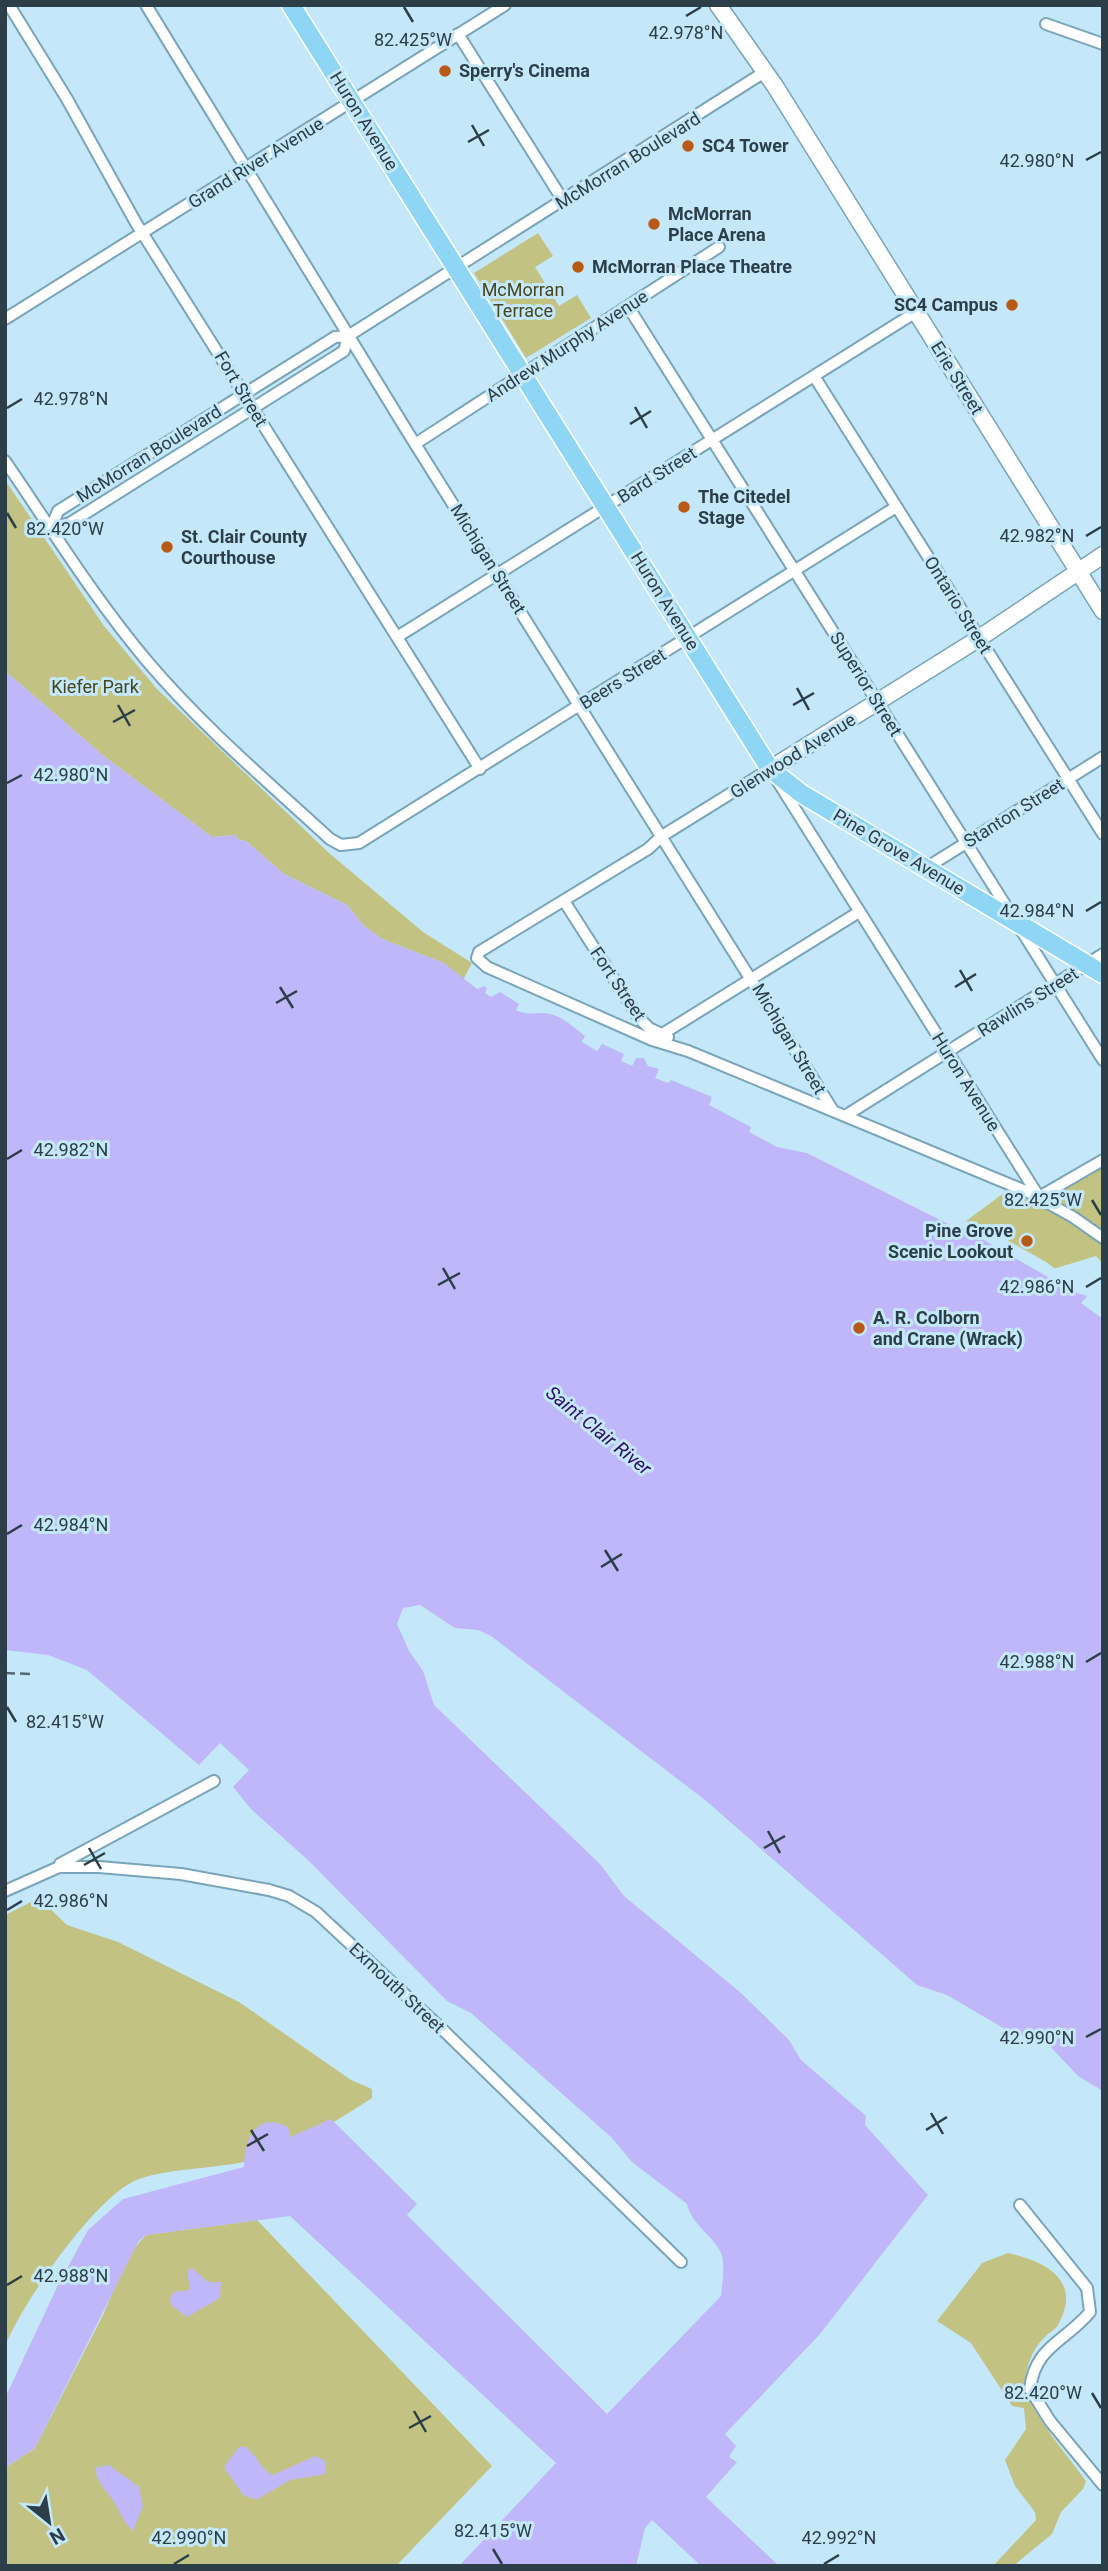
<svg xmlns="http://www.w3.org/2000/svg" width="1108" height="2571" font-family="Roboto,sans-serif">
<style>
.green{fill:#c2c382}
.water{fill:#bfb7fa}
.pier{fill:#c4e8f9}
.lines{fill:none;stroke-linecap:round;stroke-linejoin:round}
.street-casing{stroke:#79a4b9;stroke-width:14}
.secondary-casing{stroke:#79a4b9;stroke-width:19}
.primary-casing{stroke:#fff;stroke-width:21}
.street{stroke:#fff;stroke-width:10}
.secondary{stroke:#fff;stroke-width:16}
.primary{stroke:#8ed6f3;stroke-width:18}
.rail{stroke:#526873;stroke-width:2.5;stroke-dasharray:10 5;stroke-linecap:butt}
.ticks{fill:none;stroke:#2c3e47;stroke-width:2.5}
.poi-dot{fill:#b95916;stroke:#c4e8f9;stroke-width:2.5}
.labels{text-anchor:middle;stroke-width:6;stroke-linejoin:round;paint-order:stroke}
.poi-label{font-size:18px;font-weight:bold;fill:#2c3e47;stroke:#c4e8f9;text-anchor:start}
.street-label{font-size:18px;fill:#2c3e47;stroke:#c4e8f9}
.park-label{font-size:18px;fill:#46461e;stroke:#c4e8f9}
.water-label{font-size:19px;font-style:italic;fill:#2e0c6d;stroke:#c4e8f9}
.ticks-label{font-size:18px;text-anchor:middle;fill:#2c3e47;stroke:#c4e8f9;stroke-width:6;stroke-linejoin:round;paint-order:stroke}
</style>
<rect width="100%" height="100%" fill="#c4e8f9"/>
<path class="green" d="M 538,233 L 553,256 L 535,267 L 559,306 L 577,295 L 591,318 L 526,358 L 474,273 Z
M 5,480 L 104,626 L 157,689 L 329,853 L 423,932 L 472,963 L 463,980 L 444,963 L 382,939 L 364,926 L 347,905 L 284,874 L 246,841 L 239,840 L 235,835 L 212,837 L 105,757 L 5,671 Z
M 1103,1162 L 1103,1264 L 1096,1256 L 1053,1269 L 966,1221 L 1008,1190 L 1037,1203 Z
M 39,1898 L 67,1925 L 118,1942 L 239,2002 L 351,2080 L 372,2089 L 372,2098 C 340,2119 296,2146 260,2158 C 223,2169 173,2167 139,2179 C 96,2194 22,2304 5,2346 L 5,1915 Z
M 257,2220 L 492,2466 L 396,2566 L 5,2566 L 5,2468 L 35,2448 L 103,2315 L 129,2254 L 146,2235 Z
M 1008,2253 C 1045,2261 1082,2280 1059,2323 C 1056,2330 1049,2332 1044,2338 C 1031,2350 1022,2375 1027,2392 C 1032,2414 1071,2460 1086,2481 L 1083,2489 L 1061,2512 L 1052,2534 L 1013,2566 L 993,2566 L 1036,2520 L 1035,2512 L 1015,2486 L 1005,2460 L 1026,2429 L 1024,2408 L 1012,2406 L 971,2343 L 937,2321 L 982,2263 Z"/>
<path class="water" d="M 5,671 L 105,757 L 212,837 L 235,835 L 239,840 L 246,841 L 284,874 L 347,905 L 364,926 L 382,939 L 444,963 L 477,989 L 484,986 L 487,988 L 485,993 L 491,997 L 500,992 L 519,1004 L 516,1010 C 530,1017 536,1011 550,1014 C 563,1017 575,1028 585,1036 L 582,1042 L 597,1051 L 602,1044 L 624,1054 L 621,1061 L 632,1066 L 636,1058 L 644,1058 L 648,1066 L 659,1069 L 655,1078 L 668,1083 L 671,1080 L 712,1097 L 709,1105 L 751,1127 L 749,1132 L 777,1147 L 807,1153 L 954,1227 L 966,1221 L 983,1229 L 1089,1294 L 1081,1303 L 1103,1319 L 1103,2091 L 1078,2076 L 1046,2042 L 1010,2032 L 947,1995 L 917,1985 L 705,1800 L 491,1636 L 478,1630 L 455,1628 L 420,1605 L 403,1608 L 397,1624 L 409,1651 L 423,1671 L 434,1705 L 600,1864 L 624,1896 L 741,1993 L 789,2040 L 801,2060 L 866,2116 L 865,2125 L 928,2195 L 820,2334 L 725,2434 L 736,2446 L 729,2457 L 737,2462 L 706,2497 L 779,2566 L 701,2566 L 652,2520 L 645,2528 L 636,2566 L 459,2566 L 556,2463 L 290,2216 L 146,2235 L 138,2242 L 35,2448 L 5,2468 L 5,2398 L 58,2285 L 88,2230 L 123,2199 L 244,2167 C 244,2141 256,2110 288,2127 L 290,2137 L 331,2119 L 417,2204 L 407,2215 L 607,2414 L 721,2296 C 722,2284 725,2269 722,2256 C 716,2236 692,2227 687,2204 L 632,2162 L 612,2138 L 471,2013 L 447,2001 L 310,1862 L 251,1809 L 233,1787 L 249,1770 L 220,1743 L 199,1765 L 87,1670 L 48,1655 L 5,1650 Z
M 192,2268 L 208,2282 L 221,2282 L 220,2298 L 187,2317 L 171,2305 L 170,2298 L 174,2292 L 190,2290 L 187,2271 Z
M 244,2446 C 256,2453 260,2470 273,2475 L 315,2456 L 326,2461 L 326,2474 L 290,2480 L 256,2500 L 243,2495 L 224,2467 L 239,2447 Z
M 109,2465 L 139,2487 L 143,2506 L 133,2531 C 123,2522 121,2513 114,2502 C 106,2489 98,2485 95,2468 Z"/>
<path class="pier" d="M 966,1221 L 984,1227 L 1046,1262 L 1089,1294 L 1087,1296 L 1072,1291 L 958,1225 Z"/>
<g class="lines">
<defs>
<path id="street" d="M 9,5 L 67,99 L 136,223 L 480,769
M 146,5 L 407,431 L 832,1109
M 1046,24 L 1103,44
M 458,34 L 564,202
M 629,308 L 1103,1060
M 5,319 L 505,5
M 814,376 L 1103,834
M 415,444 L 719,247
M 5,461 C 51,528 94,598 147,661 C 202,726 268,782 330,839 L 341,845 L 359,843 L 896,507
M 51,528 L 58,511 L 335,337 L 348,336 L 763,73
M 51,528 L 70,523 L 344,351 L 348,336
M 397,637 L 916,312
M 926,868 L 1103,757
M 564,901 L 639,1018 L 649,1028 L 668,1037
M 664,1033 L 859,912
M 845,1116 L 1103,954
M 1039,1197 L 770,769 L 662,836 L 648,849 L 479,952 L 477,958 L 487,967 L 652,1040 L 688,1051 L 1028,1192 L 1073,1217 L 1103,1238
M 1039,1197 L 1103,1160
M 60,1864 L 214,1781
M 5,1891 L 59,1867 L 99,1867 L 181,1874 L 269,1890 L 289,1896 L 316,1912 L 445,2032 L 681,2262
M 1020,2205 L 1087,2288 L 1090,2312 C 1065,2342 1035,2346 1030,2389 L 1050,2421 L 1103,2485"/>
<path id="secondary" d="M 718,5 L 775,86 L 1103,611
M 770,769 L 978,639 L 1103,555"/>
<path id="primary" d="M 291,5 L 770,769 L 802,794 L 1103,974"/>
</defs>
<use href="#street" class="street-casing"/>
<use href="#secondary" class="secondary-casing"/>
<use href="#primary" class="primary-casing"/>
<use href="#street" class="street"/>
<use href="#secondary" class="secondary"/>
<use href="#primary" class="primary"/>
<path class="rail" d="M 5,1673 L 31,1674"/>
</g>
<path class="ticks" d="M 404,7 L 413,22M 686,16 L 701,7M 472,125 L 484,146M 468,142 L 489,130M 1086,160 L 1101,152M 635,407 L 647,428M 7,408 L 22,399M 630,424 L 651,411M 7,513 L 16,528M 1086,536 L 1101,527M 797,688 L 809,710M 118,705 L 130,726M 793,705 L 814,693M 113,722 L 135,710M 7,783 L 22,775M 1086,911 L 1101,902M 960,970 L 972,991M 280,987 L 293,1008M 955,987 L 976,974M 276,1003 L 297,991M 7,1159 L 22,1150M 1092,1200 L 1101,1215M 443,1268 L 455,1289M 438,1285 L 460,1273M 1086,1287 L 1101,1278M 7,1534 L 22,1525M 605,1550 L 618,1571M 601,1567 L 622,1554M 1086,1662 L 1101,1653M 7,1707 L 16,1722M 768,1831 L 780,1853M 89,1848 L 101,1869M 764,1848 L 785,1836M 84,1865 L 105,1853M 7,1910 L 22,1901M 1086,2037 L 1101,2029M 931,2113 L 943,2134M 251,2130 L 264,2151M 926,2130 L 947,2117M 247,2146 L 268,2134M 7,2285 L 22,2276M 1092,2393 L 1101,2408M 414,2411 L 426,2432M 409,2428 L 431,2416M 493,2549 L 502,2564M 174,2564 L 189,2555M 824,2564 L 839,2555"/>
<g class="poi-dot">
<circle cx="445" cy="71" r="7"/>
<circle cx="688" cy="146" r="7"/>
<circle cx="654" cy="224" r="7"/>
<circle cx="578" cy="267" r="7"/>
<circle cx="1012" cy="305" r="7"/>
<circle cx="684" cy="507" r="7"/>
<circle cx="167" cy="547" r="7"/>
<circle cx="1027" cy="1241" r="7"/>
<circle cx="859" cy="1328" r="7"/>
</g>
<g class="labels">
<g class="poi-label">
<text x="459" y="77">Sperry's Cinema</text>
<text x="702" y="152">SC4 Tower</text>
<text x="668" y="220">McMorran<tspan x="668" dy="21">Place Arena</tspan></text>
<text x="592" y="273">McMorran Place Theatre</text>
<text x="998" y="311" text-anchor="end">SC4 Campus</text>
<text x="698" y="503">The Citedel<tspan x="698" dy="21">Stage</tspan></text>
<text x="181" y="543">St. Clair County<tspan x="181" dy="21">Courthouse</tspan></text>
<text x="1013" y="1237" text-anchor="end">Pine Grove<tspan x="1013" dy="21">Scenic Lookout</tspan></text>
<text x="873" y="1324">A. R. Colborn<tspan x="873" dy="21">and Crane (Wrack)</tspan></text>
</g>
<g class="street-label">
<text transform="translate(364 121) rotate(58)" y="6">Huron Avenue</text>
<text transform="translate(628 161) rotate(-32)" y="6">McMorran Boulevard</text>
<text transform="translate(256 163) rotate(-32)" y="6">Grand River Avenue</text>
<text transform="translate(567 346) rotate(-33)" y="6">Andrew Murphy Avenue</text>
<text transform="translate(957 378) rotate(58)" y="6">Erie Street</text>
<text transform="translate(241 389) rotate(59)" y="6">Fort Street</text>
<text transform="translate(149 454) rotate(-32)" y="6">McMorran Boulevard</text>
<text transform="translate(657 475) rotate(-32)" y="6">Bard Street</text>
<text transform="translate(488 559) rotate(58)" y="6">Michigan Street</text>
<text transform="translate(665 601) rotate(58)" y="6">Huron Avenue</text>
<text transform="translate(958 605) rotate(58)" y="6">Ontario Street</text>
<text transform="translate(623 679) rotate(-32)" y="6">Beers Street</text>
<text transform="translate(866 684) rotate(58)" y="6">Superior Street</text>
<text transform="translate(793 756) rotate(-32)" y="6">Glenwood Avenue</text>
<text transform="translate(1014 813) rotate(-32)" y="6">Stanton Street</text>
<text transform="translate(899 852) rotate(31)" y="6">Pine Grove Avenue</text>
<text transform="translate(618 984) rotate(56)" y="6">Fort Street</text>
<text transform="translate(1028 1002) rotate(-32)" y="6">Rawlins Street</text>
<text transform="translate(789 1039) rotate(59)" y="6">Michigan Street</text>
<text transform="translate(966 1082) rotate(58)" y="6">Huron Avenue</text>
<text transform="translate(397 1988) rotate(43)" y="6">Exmouth Street</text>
</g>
<g class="park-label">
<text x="523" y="296">McMorran<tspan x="523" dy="21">Terrace</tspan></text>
<text x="95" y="693">Kiefer Park</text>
</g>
<g class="water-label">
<text transform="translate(599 1430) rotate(39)" y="7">Saint Clair River</text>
</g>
</g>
<g class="ticks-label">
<text x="686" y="39">42.978°N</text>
<text x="413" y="46">82.425°W</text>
<text x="1037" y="167">42.980°N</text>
<text x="71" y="405">42.978°N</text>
<text x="65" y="535">82.420°W</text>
<text x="1037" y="542">42.982°N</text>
<text x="71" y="781">42.980°N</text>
<text x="1037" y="917">42.984°N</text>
<text x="71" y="1156">42.982°N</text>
<text x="1043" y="1206">82.425°W</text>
<text x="1037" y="1293">42.986°N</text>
<text x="71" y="1531">42.984°N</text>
<text x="1037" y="1668">42.988°N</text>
<text x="65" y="1728">82.415°W</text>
<text x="71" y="1907">42.986°N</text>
<text x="1037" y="2044">42.990°N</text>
<text x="71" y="2282">42.988°N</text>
<text x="1043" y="2399">82.420°W</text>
<text x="493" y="2537">82.415°W</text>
<text x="189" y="2544">42.990°N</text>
<text x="839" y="2544">42.992°N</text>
</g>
<rect width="1108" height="2571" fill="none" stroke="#2c3e47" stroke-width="14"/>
<g transform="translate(49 2522) rotate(150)" stroke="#c4e8f9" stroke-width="5" paint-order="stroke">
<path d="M0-5L12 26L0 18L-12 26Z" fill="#2c3e47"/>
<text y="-10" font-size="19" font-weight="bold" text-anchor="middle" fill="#2c3e47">N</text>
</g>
</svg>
